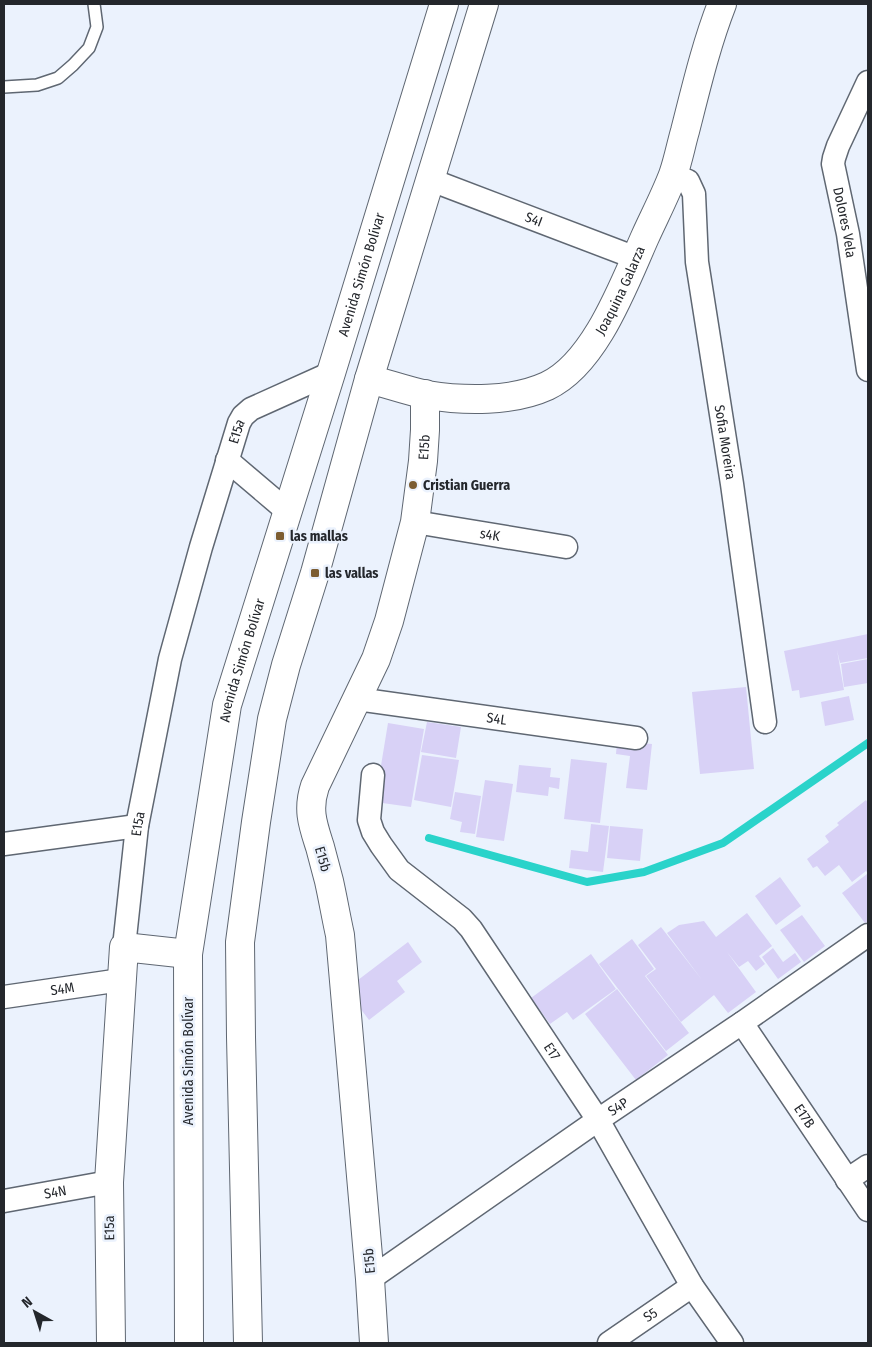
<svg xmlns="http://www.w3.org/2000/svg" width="872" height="1347" font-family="'Fira Sans Condensed',sans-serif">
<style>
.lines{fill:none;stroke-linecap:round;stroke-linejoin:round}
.stream{stroke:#2ad3ca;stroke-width:8}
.building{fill:#d8d1f6}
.lane-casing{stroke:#5f6772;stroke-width:14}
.street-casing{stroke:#5f6772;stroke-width:25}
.secondary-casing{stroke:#5f6772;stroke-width:30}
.highway-casing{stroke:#5f6772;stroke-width:30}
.lane{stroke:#fff;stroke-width:11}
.street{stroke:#fff;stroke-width:22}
.secondary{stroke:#fff;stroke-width:28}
.highway{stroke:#fff;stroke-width:28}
.poi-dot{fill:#7c5d32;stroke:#ebf2fd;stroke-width:2}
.labels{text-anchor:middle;stroke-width:5;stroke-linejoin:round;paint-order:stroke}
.street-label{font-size:14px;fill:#24272c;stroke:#ebf2fd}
.poi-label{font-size:14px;font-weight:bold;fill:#24272c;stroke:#ebf2fd;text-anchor:start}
</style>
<rect width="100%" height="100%" fill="#ebf2fd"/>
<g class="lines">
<path class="stream" d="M 429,838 L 587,882 L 644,872 L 723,843 L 868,743"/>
</g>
<path class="building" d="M 868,634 L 868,658 L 840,663 L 837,650 L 844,690 L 800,698 L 799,690 L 792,691 L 784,651 Z
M 868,659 L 868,683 L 844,687 L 841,664 Z
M 746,687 L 754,769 L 700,774 L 692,692 Z
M 849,696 L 854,720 L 825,726 L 821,702 Z
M 427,722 L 461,727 L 456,758 L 421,752 Z
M 388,723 L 424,729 L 411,807 L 375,802 Z
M 617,741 L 652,744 L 647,790 L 626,788 L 630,756 L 616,754 Z
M 422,755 L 459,760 L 451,807 L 414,800 Z
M 571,759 L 607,763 L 600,823 L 564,819 Z
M 519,765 L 551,768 L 550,777 L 560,778 L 559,789 L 549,787 L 548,796 L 516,792 Z
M 485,780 L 513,784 L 504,841 L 476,837 Z
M 455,792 L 481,796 L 475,834 L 460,832 L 462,822 L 450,819 Z
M 866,800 L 868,803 L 868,873 L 866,871 L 852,882 L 839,865 L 825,876 L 817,866 L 813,868 L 807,859 L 829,842 L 825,836 L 839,825 L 837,823 Z
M 591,824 L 609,826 L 603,872 L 569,868 L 571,850 L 588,852 Z
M 610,826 L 643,829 L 640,861 L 607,858 Z
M 867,874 L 868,876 L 868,921 L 865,923 L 842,893 Z
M 780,877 L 801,906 L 776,925 L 755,896 Z
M 747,913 L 772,946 L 759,956 L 765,964 L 756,971 L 748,961 L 739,967 L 727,952 L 756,992 L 728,1013 L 714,995 L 681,1022 L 646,976 L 656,969 L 638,945 L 661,927 L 702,980 L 667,933 L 679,925 L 704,921 L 716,937 Z
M 802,915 L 825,946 L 804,962 L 780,930 Z
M 632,939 L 654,969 L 645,976 L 689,1033 L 666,1051 L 599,964 Z
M 408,942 L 422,962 L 397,981 L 405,992 L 369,1020 L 357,1004 L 358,980 Z
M 773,948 L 783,962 L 795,953 L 801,962 L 778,979 L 762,957 Z
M 591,954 L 616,989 L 573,1020 L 567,1012 L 550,1024 L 531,998 Z
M 617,989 L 668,1055 L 636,1080 L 585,1014 Z"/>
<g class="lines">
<defs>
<path id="lane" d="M 4,87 L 37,85 L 58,78 L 73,65 L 89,48 L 97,27 L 94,4"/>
<g id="street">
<path id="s1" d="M 868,82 L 838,146 L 834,158 L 833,164 L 848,234 L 868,370"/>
<path id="s2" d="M 673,175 L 688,181 L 694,194 L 697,262 L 732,484 L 765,722"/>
<path id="s3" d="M 431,180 L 636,258"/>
<path d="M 227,460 L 287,511"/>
<path id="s4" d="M 415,522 L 566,547"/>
<path id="s5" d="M 357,699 L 636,738"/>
<path id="s6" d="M 373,775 L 369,820 L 373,832 L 381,845 L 399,870 L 462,919 L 471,929 L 598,1120 L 692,1286 L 732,1343"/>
<path d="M 4,844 L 137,826"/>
<path id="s7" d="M 124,947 L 137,826 L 170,659 L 201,547 L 239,423 L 243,416 L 251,409 L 331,373"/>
<path id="s8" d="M 4,997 L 121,980"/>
<path id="s9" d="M 742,1023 L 868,1210"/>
<path d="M 847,1180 L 868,1166"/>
<path id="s10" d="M 4,1201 L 109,1182"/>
<path id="s11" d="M 370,1279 L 598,1120 L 742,1023 L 868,935"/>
<path id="s12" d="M 609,1343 L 692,1286"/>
</g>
<g id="secondary">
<path id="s13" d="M 369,379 C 388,384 408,391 427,395 C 464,401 512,402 547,386 C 595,364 624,284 645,237 C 654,217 665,196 673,175 C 678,161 681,145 685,131 C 696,88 706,45 722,4"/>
<path d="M 111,1343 L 109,1182 L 124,947 L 188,954"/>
<path id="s14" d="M 374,1343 L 370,1279 L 340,935 C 336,917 333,899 329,881 C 326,870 323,858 320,847 C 313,825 307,810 315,786 L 376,659 L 389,621 L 415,522 L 423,461 L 425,430 L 425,394"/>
</g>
<g id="highway">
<path id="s15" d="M 189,1343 L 188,954 L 227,705 L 331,373 L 444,4"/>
<path d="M 248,1343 L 241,1037 L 240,942 L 256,822 L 272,719 L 286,665 L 315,573 L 369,379 L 484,4"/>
</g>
</defs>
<use href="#lane" class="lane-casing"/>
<use href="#street" class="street-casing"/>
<use href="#secondary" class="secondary-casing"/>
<use href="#highway" class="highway-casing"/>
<use href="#lane" class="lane"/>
<use href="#street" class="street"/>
<use href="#secondary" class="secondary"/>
<use href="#highway" class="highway"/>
</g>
<g class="poi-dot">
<circle cx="413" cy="485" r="5"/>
<rect x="275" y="531" width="10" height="10" rx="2.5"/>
<rect x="310" y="568" width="10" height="10" rx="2.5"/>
</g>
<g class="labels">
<g class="street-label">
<text dy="5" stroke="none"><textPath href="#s3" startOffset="110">S4I</textPath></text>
<text dy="5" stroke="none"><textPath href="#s1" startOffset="149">Dolores Vela</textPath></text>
<text dy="5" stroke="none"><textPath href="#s15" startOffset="1092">Avenida Simón Bolívar</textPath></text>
<text dy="5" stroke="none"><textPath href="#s13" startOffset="305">Joaquina Galarza</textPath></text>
<text dy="5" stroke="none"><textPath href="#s7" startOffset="529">E15a</textPath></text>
<text dy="5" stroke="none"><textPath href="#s2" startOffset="281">Sofia Moreira</textPath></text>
<text dy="5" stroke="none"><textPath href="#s14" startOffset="921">E15b</textPath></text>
<text dy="5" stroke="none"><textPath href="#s4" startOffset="76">s4K</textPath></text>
<text dy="5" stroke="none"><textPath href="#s15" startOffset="688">Avenida Simón Bolívar</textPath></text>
<text dy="5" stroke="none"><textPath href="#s5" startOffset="141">S4L</textPath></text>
<text dy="5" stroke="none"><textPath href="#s7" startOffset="124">E15a</textPath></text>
<text transform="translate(323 859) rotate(74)" y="5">E15b</text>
<text dy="5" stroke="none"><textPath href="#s8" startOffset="59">S4M</textPath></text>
<text dy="5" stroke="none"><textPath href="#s6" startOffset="344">E17</textPath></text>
<text transform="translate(188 1061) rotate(-90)" y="5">Avenida Simón Bolívar</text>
<text dy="5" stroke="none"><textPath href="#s11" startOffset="302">S4P</textPath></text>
<text dy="5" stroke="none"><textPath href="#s9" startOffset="112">E17B</textPath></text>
<text dy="5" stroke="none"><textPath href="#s10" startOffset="52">S4N</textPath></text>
<text transform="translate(109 1228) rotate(-91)" y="5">E15a</text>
<text transform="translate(369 1261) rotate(-95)" y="5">E15b</text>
<text dy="5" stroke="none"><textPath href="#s12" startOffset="50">S5</textPath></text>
</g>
<g class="poi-label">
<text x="423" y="490">Cristian Guerra</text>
<text x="290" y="541">las mallas</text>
<text x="325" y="578">las vallas</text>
</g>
</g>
<rect width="872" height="1347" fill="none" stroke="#24272c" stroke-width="10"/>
<g transform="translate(35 1312) rotate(321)" stroke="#ebf2fd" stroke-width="4" paint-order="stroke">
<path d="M0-4L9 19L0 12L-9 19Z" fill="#24272c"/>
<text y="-8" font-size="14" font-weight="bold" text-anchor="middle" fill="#24272c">N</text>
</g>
</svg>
